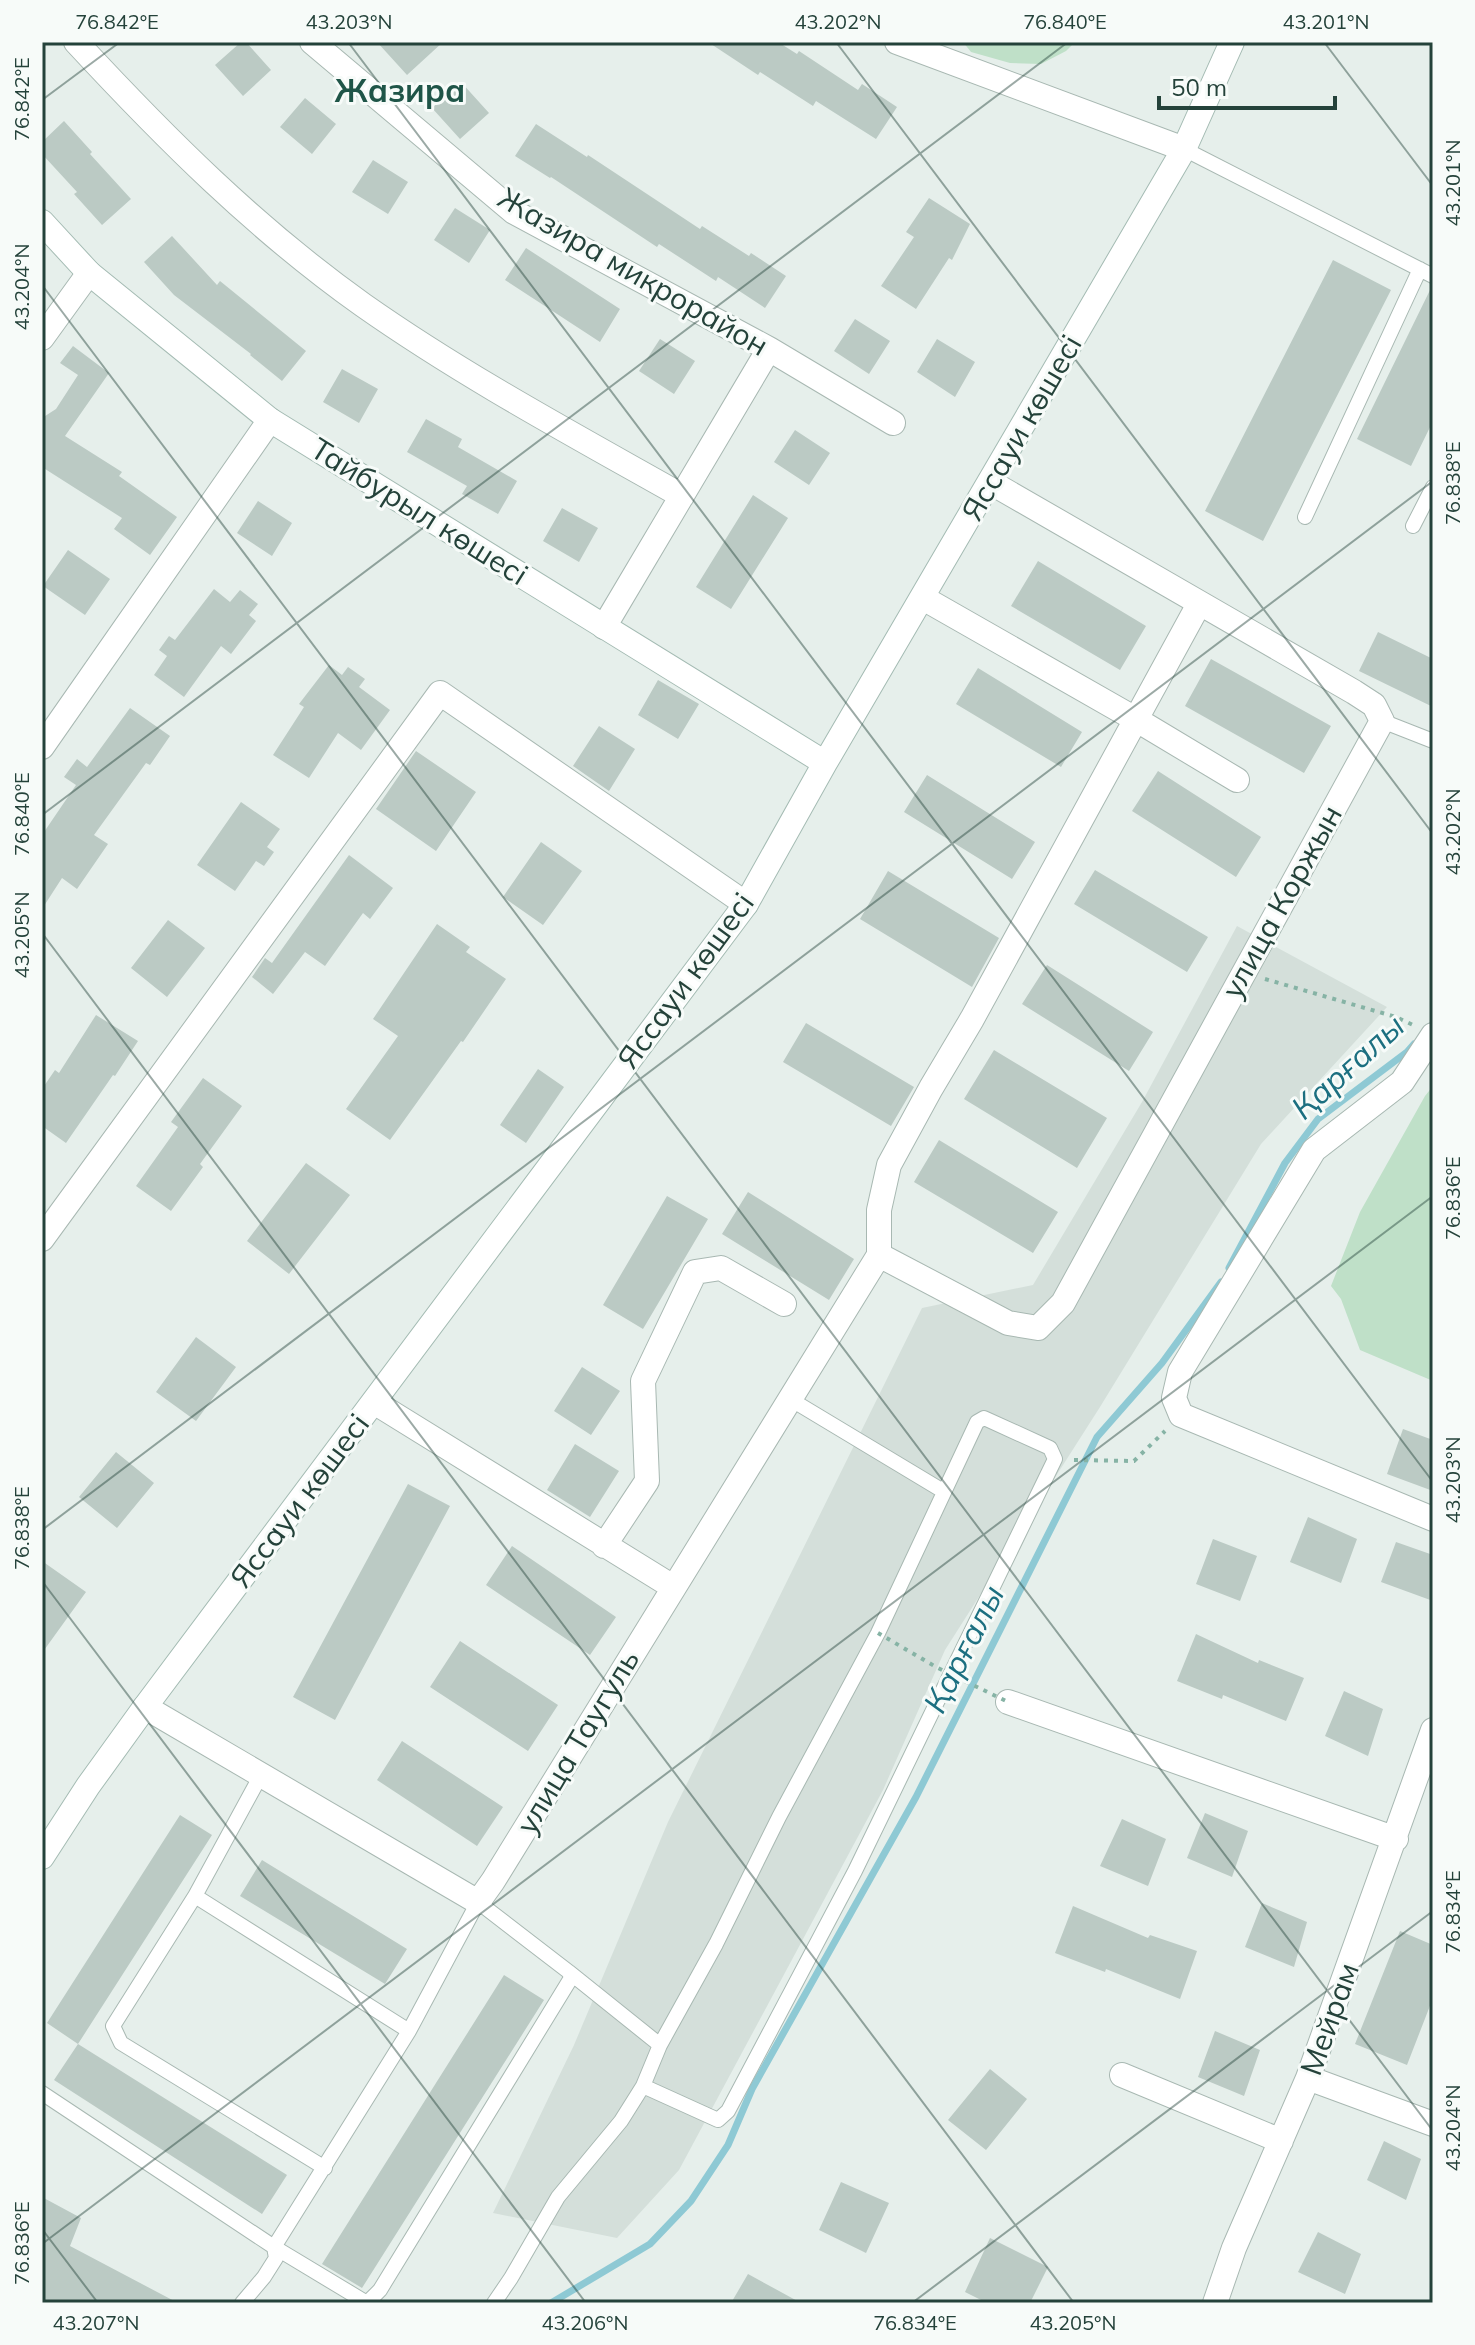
<svg xmlns="http://www.w3.org/2000/svg" width="1475" height="2345" font-family="Mulish,sans-serif">
<style>
.built{fill:#d4dfda}
.green{fill:#bfe0c8}
.lines{fill:none;stroke-linecap:round;stroke-linejoin:round}
.stream{stroke:#8ec9d4;stroke-width:7}
.building{fill:#bbcac4}
.lane-casing{stroke:#a8b8b2;stroke-width:16}
.street-casing{stroke:#a8b8b2;stroke-width:26}
.secondary-casing{stroke:#a4bbb3;stroke-width:26}
.path{stroke:#86b3a5;stroke-width:4;stroke-dasharray:4 6;stroke-linecap:butt}
.lane{stroke:#fff;stroke-width:14}
.street{stroke:#fff;stroke-width:24}
.secondary{stroke:#fff;stroke-width:24}
.path-bridge{stroke:#86b3a5;stroke-width:4;stroke-dasharray:4 6;stroke-linecap:butt}
.ticks{fill:none;stroke:#24423a;stroke-width:2;stroke-opacity:0.45}
.labels{text-anchor:middle;stroke-width:6;stroke-linejoin:round;paint-order:stroke}
.street-label{font-size:30px;fill:#24423a;stroke:#f7fbf9}
.neighbourhood-label{font-size:32px;font-weight:bold;fill:#1f5548;stroke:#f7fbf9}
.water-label{font-size:32px;font-style:italic;fill:#1c6f80;stroke:#f7fbf9}
.neatline{fill:none;stroke:#24423a;stroke-width:3}
.ticks-label{font-size:20px;text-anchor:middle;fill:#24423a}
</style>
<rect width="100%" height="100%" fill="#e6efeb"/>
<path class="built" d="M 1237,926 L 1387,1007 L 1261,1144 L 1100,1407 L 945,1650 L 883,1790 L 679,2170 L 617,2238 L 493,2213 L 574,2045 L 668,1822 L 922,1308 L 1033,1285 L 1142,1102 Z"/>
<path class="green" d="M 963,42 L 1075,42 L 1066,51 L 1041,64 L 1010,63 L 971,52 Z
M 1433,1086 L 1433,1381 L 1360,1350 L 1341,1299 L 1331,1286 L 1360,1212 L 1425,1096 Z"/>
<g class="lines">
<path class="stream" d="M 1229,1268 L 1285,1163 L 1318,1119 L 1407,1052 L 1414,1044
M 551,2303 L 650,2244 L 691,2201 L 728,2145 L 752,2089 L 916,1797 L 1097,1437 L 1162,1363 L 1221,1282"/>
</g>
<path class="building" d="M 241,42 L 246,42 L 271,70 L 243,96 L 215,65 Z
M 377,42 L 443,42 L 407,75 Z
M 708,42 L 778,42 L 797,54 L 799,51 L 858,90 L 862,84 L 897,107 L 876,139 L 816,101 L 813,106 L 760,72 L 758,75 Z
M 461,82 L 489,113 L 460,139 L 432,108 Z
M 305,98 L 336,124 L 312,154 L 280,127 Z
M 64,121 L 92,152 L 90,154 L 131,199 L 102,225 L 74,194 L 77,192 L 42,154 L 42,142 Z
M 536,124 L 587,157 L 588,155 L 700,229 L 702,226 L 749,256 L 751,253 L 786,276 L 765,308 L 718,277 L 716,281 L 659,244 L 657,247 L 551,177 L 550,178 L 515,156 Z
M 373,160 L 408,182 L 388,214 L 352,192 Z
M 929,198 L 970,224 L 952,260 L 949,258 L 916,309 L 881,286 L 914,237 L 906,232 Z
M 455,208 L 490,230 L 469,263 L 434,240 Z
M 172,236 L 217,285 L 220,281 L 306,351 L 282,381 L 250,355 L 251,354 L 174,295 L 144,262 Z
M 526,248 L 620,309 L 600,342 L 505,280 Z
M 1333,260 L 1391,290 L 1263,541 L 1205,511 Z
M 1432,286 L 1433,421 L 1411,466 L 1357,439 Z
M 855,319 L 890,341 L 869,374 L 834,351 Z
M 660,339 L 695,361 L 674,394 L 639,371 Z
M 937,339 L 975,362 L 955,397 L 917,372 Z
M 73,346 L 109,373 L 65,436 L 122,472 L 119,476 L 177,517 L 150,555 L 114,529 L 122,518 L 42,467 L 42,418 L 56,409 L 78,375 L 60,363 Z
M 342,369 L 378,389 L 359,423 L 323,402 Z
M 426,419 L 462,439 L 458,447 L 517,481 L 498,514 L 462,494 L 467,486 L 407,452 Z
M 795,430 L 830,453 L 809,485 L 774,462 Z
M 753,495 L 788,518 L 731,609 L 696,587 Z
M 258,501 L 292,523 L 272,556 L 237,533 Z
M 562,508 L 598,528 L 579,562 L 543,541 Z
M 68,550 L 110,579 L 85,615 L 43,586 Z
M 1038,561 L 1146,626 L 1120,670 L 1011,606 Z
M 214,589 L 230,602 L 240,590 L 258,604 L 249,615 L 256,621 L 231,654 L 221,646 L 184,697 L 154,675 L 167,656 L 159,650 L 169,636 L 175,640 Z
M 1378,632 L 1433,659 L 1433,707 L 1359,671 Z
M 1211,659 L 1331,726 L 1304,773 L 1185,706 Z
M 329,665 L 342,675 L 348,667 L 365,679 L 359,687 L 390,710 L 361,750 L 338,733 L 309,778 L 273,755 L 304,707 L 299,704 Z
M 978,668 L 1082,732 L 1061,767 L 956,704 Z
M 658,680 L 699,704 L 678,739 L 638,715 Z
M 130,708 L 170,736 L 150,765 L 146,763 L 94,835 L 108,844 L 77,889 L 62,878 L 42,909 L 42,835 L 76,785 L 64,777 L 77,759 L 87,767 Z
M 599,726 L 635,749 L 609,791 L 573,766 Z
M 416,751 L 476,792 L 436,851 L 376,809 Z
M 1158,771 L 1261,837 L 1236,877 L 1132,811 Z
M 927,775 L 1035,842 L 1012,879 L 904,812 Z
M 241,802 L 280,829 L 267,847 L 274,852 L 264,866 L 256,861 L 235,891 L 197,865 Z
M 541,842 L 582,871 L 543,925 L 503,897 Z
M 349,855 L 393,888 L 370,919 L 363,913 L 325,966 L 305,952 L 273,994 L 252,977 L 265,958 L 272,963 Z
M 1095,870 L 1208,937 L 1187,972 L 1074,904 Z
M 888,871 L 999,938 L 972,987 L 860,919 Z
M 168,920 L 205,948 L 167,997 L 131,968 Z
M 437,924 L 470,947 L 466,952 L 506,979 L 463,1042 L 461,1041 L 390,1140 L 346,1109 L 398,1036 L 373,1019 Z
M 1047,965 L 1153,1032 L 1129,1071 L 1022,1004 Z
M 96,1015 L 138,1041 L 115,1076 L 113,1075 L 66,1143 L 42,1126 L 42,1089 L 55,1070 L 59,1073 Z
M 806,1023 L 914,1087 L 891,1126 L 783,1062 Z
M 994,1050 L 1107,1118 L 1077,1168 L 964,1099 Z
M 538,1069 L 564,1087 L 526,1143 L 500,1125 Z
M 203,1078 L 242,1106 L 200,1164 L 203,1167 L 171,1211 L 136,1186 L 178,1127 L 171,1122 Z
M 939,1140 L 1058,1212 L 1033,1253 L 914,1182 Z
M 306,1163 L 350,1195 L 289,1274 L 247,1241 Z
M 748,1192 L 854,1259 L 829,1300 L 722,1234 Z
M 667,1196 L 708,1219 L 643,1329 L 603,1305 Z
M 196,1337 L 236,1367 L 196,1421 L 156,1392 Z
M 582,1367 L 620,1391 L 591,1435 L 554,1411 Z
M 1403,1429 L 1433,1440 L 1433,1491 L 1387,1474 Z
M 575,1444 L 619,1471 L 590,1517 L 547,1490 Z
M 116,1452 L 154,1483 L 117,1528 L 79,1497 Z
M 408,1484 L 450,1506 L 335,1720 L 293,1697 Z
M 1308,1517 L 1357,1539 L 1341,1583 L 1290,1562 Z
M 1213,1539 L 1257,1556 L 1240,1601 L 1196,1584 Z
M 1396,1542 L 1433,1555 L 1433,1601 L 1381,1582 Z
M 512,1546 L 616,1617 L 590,1655 L 486,1585 Z
M 42,1561 L 86,1592 L 42,1653 Z
M 1196,1634 L 1258,1663 L 1259,1660 L 1304,1678 L 1286,1721 L 1223,1695 L 1222,1699 L 1177,1681 Z
M 460,1641 L 558,1705 L 528,1751 L 430,1687 Z
M 1344,1691 L 1383,1709 L 1368,1756 L 1325,1736 Z
M 402,1741 L 503,1807 L 477,1846 L 377,1780 Z
M 1205,1813 L 1248,1831 L 1232,1877 L 1187,1858 Z
M 180,1815 L 212,1835 L 78,2044 L 47,2023 Z
M 1122,1819 L 1166,1839 L 1148,1886 L 1100,1866 Z
M 262,1860 L 407,1949 L 385,1984 L 240,1896 Z
M 1262,1903 L 1307,1922 L 1294,1967 L 1245,1947 Z
M 1073,1906 L 1148,1938 L 1150,1935 L 1197,1951 L 1180,1999 L 1106,1969 L 1105,1972 L 1055,1953 Z
M 1400,1931 L 1433,1945 L 1433,1998 L 1407,2065 L 1355,2044 Z
M 504,1975 L 544,2000 L 362,2288 L 322,2264 Z
M 1215,2031 L 1260,2050 L 1244,2096 L 1198,2077 Z
M 78,2044 L 287,2175 L 262,2214 L 54,2080 Z
M 990,2069 L 1027,2099 L 986,2150 L 948,2120 Z
M 1384,2141 L 1421,2159 L 1406,2200 L 1367,2180 Z
M 841,2182 L 889,2203 L 866,2253 L 819,2230 Z
M 42,2197 L 81,2218 L 70,2246 L 178,2303 L 42,2303 Z
M 1318,2232 L 1361,2254 L 1345,2294 L 1298,2272 Z
M 990,2238 L 1048,2267 L 1030,2303 L 987,2303 L 965,2292 Z
M 748,2274 L 801,2303 L 731,2303 Z"/>
<g class="lines">
<defs>
<path id="lane" d="M 1184,149 L 1433,276
M 1305,517 L 1420,269
M 1413,526 L 1433,487
M 1382,721 L 1433,741
M 790,1399 L 943,1491
M 261,1775 L 195,1896 L 113,2026 L 121,2043 L 325,2168
M 195,1896 L 409,2031
M 569,1972 L 660,2045
M 42,2093 L 274,2247 L 276,2258 L 264,2277 L 242,2303
M 367,2303 L 274,2247 L 409,2031 L 478,1902 L 569,1972 L 571,1978 L 380,2290 L 367,2303
M 494,2303 L 511,2278 L 558,2197 L 621,2121 L 643,2086 L 660,2045 L 716,1944 L 779,1817 L 878,1633 L 977,1422 L 984,1418 L 1050,1448 L 1055,1459 L 855,1871 L 728,2111 L 718,2120 L 643,2086"/>
<path id="street" d="M 76,42 C 165,138 256,229 363,305 C 464,376 574,435 682,496
M 312,42 L 514,212 L 769,349 L 893,423
M 897,42 L 1184,149
M 42,338 L 89,273
M 923,598 L 1137,720 L 1237,780
M 604,627 L 769,349
M 42,747 L 270,420
M 1433,1035 L 1402,1082 L 1314,1150 L 1180,1372 L 1174,1398 L 1181,1415 L 1433,1519
M 42,1239 L 440,693 L 746,904
M 879,1255 L 1008,1323 L 1038,1328 L 1063,1303 L 1382,721 L 1374,705 L 1354,692 L 990,482
M 879,1255 L 879,1210 L 889,1165 L 931,1088 L 972,1019 L 1199,604
M 374,1402 L 673,1587
M 604,1546 L 647,1481 L 643,1381 L 695,1272 L 721,1268 L 784,1304
M 1008,1702 L 1396,1839
M 145,1707 L 478,1902 L 493,1881 L 879,1255
M 1122,2075 L 1281,2141
M 1308,2078 L 1433,2124
M 1215,2303 L 1234,2248 L 1308,2078 L 1433,1730"/>
<path id="secondary" d="M 42,222 L 89,273 L 270,420 L 825,763
M 42,1857 L 88,1786 L 145,1707 L 746,904 L 825,763 L 1184,149 L 1232,42"/>
</defs>
<use href="#lane" class="lane-casing"/>
<use href="#street" class="street-casing"/>
<use href="#secondary" class="secondary-casing"/>
<path class="path" d="M 1265,979 L 1396,1017 L 1413,1025
M 1074,1460 L 1134,1461 L 1165,1431"/>
<use href="#lane" class="lane"/>
<use href="#street" class="street"/>
<use href="#secondary" class="secondary"/>
<path class="path-bridge" d="M 878,1633 L 936,1667 L 1008,1702"/>
</g>
<path class="ticks" d="M 348,42 L 1433,1482M 836,42 L 1433,834M 1324,42 L 1433,186M 42,100 L 120,42M 42,285 L 1433,2131M 42,815 L 1068,42M 42,933 L 1074,2303M 42,1530 L 1433,481M 42,1581 L 586,2303M 42,2229 L 98,2303M 42,2244 L 1433,1196M 912,2303 L 1433,1911"/>
<g class="labels">
<g class="street-label">
<text transform="translate(633 272) rotate(30)" y="10">Жазира микрорайон</text>
<text transform="translate(1022 428) rotate(-60)" y="10">Яссауи көшесі</text>
<text transform="translate(419 512) rotate(32)" y="10">Тайбурыл көшесі</text>
<text transform="translate(1282 902) rotate(-61)" y="10">улица Коржын</text>
<text transform="translate(686 981) rotate(-54)" y="10">Яссауи көшесі</text>
<text transform="translate(300 1501) rotate(-53)" y="10">Яссауи көшесі</text>
<text transform="translate(578 1742) rotate(-59)" y="10">улица Таугуль</text>
<text transform="translate(1330 2019) rotate(-70)" y="10">Мейрам</text>
</g>
<g class="neighbourhood-label">
<text x="400" y="102">Жазира</text>
</g>
<g class="water-label">
<text transform="translate(1348 1067) rotate(-42)" y="11">Қарғалы</text>
<text transform="translate(964 1649) rotate(-63)" y="11">Қарғалы</text>
</g>
</g>
<rect width="1475" height="2345" fill="none" stroke="#f7fbf9" stroke-width="88"/>
<path d="M1159 96v12h176v-12" fill="none" stroke="#24423a" stroke-width="4"/>
<text x="1171" y="96" font-size="24" fill="#24423a" stroke="#f7fbf9" stroke-width="6" paint-order="stroke">50 m</text>
<rect x="44" y="44" width="1387" height="2257" class="neatline"/>
<g class="ticks-label">
<text x="117" y="29">76.842°E</text>
<text x="349" y="29">43.203°N</text>
<text x="838" y="29">43.202°N</text>
<text x="1065" y="29">76.840°E</text>
<text x="1326" y="29">43.201°N</text>
<text transform="translate(22 99) rotate(-90)" y="7">76.842°E</text>
<text transform="translate(1453 183) rotate(-90)" y="7">43.201°N</text>
<text transform="translate(22 287) rotate(-90)" y="7">43.204°N</text>
<text transform="translate(1453 483) rotate(-90)" y="7">76.838°E</text>
<text transform="translate(22 814) rotate(-90)" y="7">76.840°E</text>
<text transform="translate(1453 832) rotate(-90)" y="7">43.202°N</text>
<text transform="translate(22 935) rotate(-90)" y="7">43.205°N</text>
<text transform="translate(1453 1198) rotate(-90)" y="7">76.836°E</text>
<text transform="translate(1453 1480) rotate(-90)" y="7">43.203°N</text>
<text transform="translate(22 1528) rotate(-90)" y="7">76.838°E</text>
<text transform="translate(1453 1912) rotate(-90)" y="7">76.834°E</text>
<text transform="translate(1453 2128) rotate(-90)" y="7">43.204°N</text>
<text transform="translate(22 2243) rotate(-90)" y="7">76.836°E</text>
<text x="96" y="2330">43.207°N</text>
<text x="585" y="2330">43.206°N</text>
<text x="915" y="2330">76.834°E</text>
<text x="1073" y="2330">43.205°N</text>
</g>
</svg>
